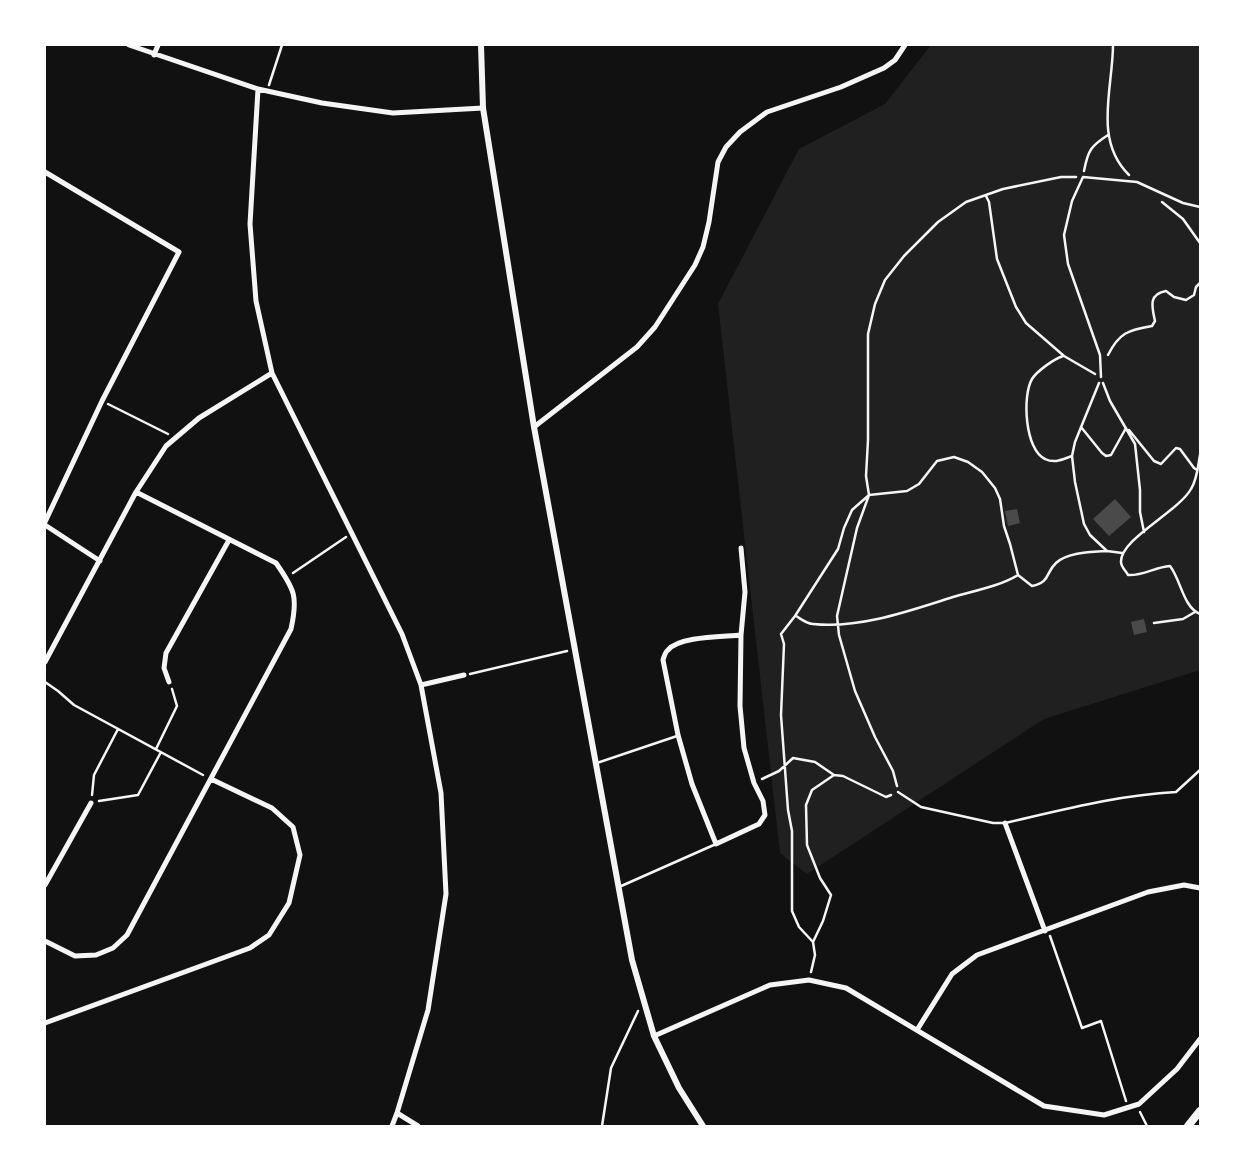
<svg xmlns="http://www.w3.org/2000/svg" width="1245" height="1171" font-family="'DM Sans',sans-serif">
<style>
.green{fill:#202020}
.building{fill:#4a4a4a}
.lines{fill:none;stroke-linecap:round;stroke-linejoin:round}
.path{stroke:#f5f5f5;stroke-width:2.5}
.service{stroke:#f5f5f5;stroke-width:2.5}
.minor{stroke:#f5f5f5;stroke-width:5}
.tertiary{stroke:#f5f5f5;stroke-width:6}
.secondary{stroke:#f5f5f5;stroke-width:8}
</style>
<rect width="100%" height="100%" fill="#111"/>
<path class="green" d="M 931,45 L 1200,45 L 1200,670 L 1044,719 L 807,874 L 780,853 L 718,304 L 799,149 L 885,104 Z"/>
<path class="building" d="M 1115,499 L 1131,517 L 1109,536 L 1093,519 Z
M 1017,509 L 1020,523 L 1008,526 L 1005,511 Z
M 1144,619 L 1147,632 L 1134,635 L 1131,622 Z"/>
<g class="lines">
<path class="path" d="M 1113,45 C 1113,88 1093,140 1129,175
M 269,85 L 282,45
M 1084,171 C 1088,150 1091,146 1108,135
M 986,196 L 989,202 L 997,259 L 1016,307 L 1026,323 L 1064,356 L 1095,374
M 1162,202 L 1183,219 L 1200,243
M 1108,355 C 1119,333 1128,330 1152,326 L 1155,321 C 1152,307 1148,294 1166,291 L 1174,297 L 1186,300 L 1194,295 L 1196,287 L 1200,283
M 1063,356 C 1054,359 1037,371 1032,379 C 1022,396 1025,450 1045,459 C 1055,464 1063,459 1072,456
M 1099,383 L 1075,442 L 1072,456 L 1075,482 L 1084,524 L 1090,535 L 1107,551 L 1122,553
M 1103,383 L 1110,401 L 1135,444 L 1140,490 L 1140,512 L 1144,532
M 108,404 L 168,434
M 1081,427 L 1102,453 L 1106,456 L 1111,455 L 1126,428
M 1129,430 L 1154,461 L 1161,464 L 1176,448 L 1180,449 L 1194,468 L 1197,470
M 1200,455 C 1198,466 1197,480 1191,489 C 1178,512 1120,539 1121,562 C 1121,567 1126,571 1128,575 C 1143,576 1155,567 1170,566 C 1181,580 1183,607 1200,614
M 293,573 L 346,537
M 796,616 C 801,619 807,624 813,624 C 859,629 909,611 953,597 C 974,591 1000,586 1018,575 L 1032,586 C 1051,582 1045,573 1056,563 C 1068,552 1092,552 1107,551
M 1154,623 L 1183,619 L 1195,612
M 470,674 L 567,651
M 45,682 L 58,691 L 74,705 L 203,775
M 156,749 L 177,706 L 172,689
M 762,779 L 779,771 L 793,758 L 815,762 L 834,775
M 897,786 L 893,771 L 875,737 L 855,691 L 839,635 L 837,616 L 857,528 L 869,495 L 866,476 L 868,440 L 868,334 L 875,304 L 885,280 L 904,256 L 938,222 L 966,202 L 1003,189 L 1061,177 L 1076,177
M 92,795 L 94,775 L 118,729
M 99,801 L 138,795 L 161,752
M 1050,936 L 1082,1028 L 1101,1021 L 1126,1101
M 813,942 L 799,927 L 792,911 L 792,831 L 788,810 L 781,715 L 784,644 L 781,634 L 795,616 L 838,549 L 844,528 L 852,510 L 869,495 L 907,491 L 919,484 L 937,461 L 954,457 L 968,462 L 982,472 L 995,488 L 1000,499 L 1004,526 L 1010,544 L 1018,575
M 811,972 L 815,955 L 813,942 L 823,921 L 831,895 L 820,878 L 807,845 L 806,805 L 812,790 L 834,775 L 843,776 L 886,797 L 891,795
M 1140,1112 L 1147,1126
M 602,1126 L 611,1068 L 638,1011"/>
<path class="service" d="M 1101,377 L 1100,355 L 1068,264 L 1064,235 L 1072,201 L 1083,177 L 1137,182 L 1183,203 L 1200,207
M 597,763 L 677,736
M 898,792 L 921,807 L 993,823 L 1005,823 C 1062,810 1118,795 1176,792 L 1200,770
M 619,887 L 716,844"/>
<path class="minor" d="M 129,45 L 258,89 L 322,103 L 393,113 L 483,108
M 154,55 L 158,45
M 258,89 L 250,224 L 256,301 L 272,373 L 402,634 L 421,685 L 441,793 L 446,894 L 428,1010 L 397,1113 L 392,1126
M 45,172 L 179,252 L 102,401 L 45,522
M 534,427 L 637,347 L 655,327 L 695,265 L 703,247 L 709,222 L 718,162 L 726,147 L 740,132 L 767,112 L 841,87 L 884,68 L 895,60 L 905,45
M 45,525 L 100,561
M 741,635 C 723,637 680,636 668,650 C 665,652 664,657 663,660 L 678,735 L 692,784 L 716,844 L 759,824 L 765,815 L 763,801 L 754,783 L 744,748 L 740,706 L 741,635 L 745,592 L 741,548
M 45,662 L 136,492 L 166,446 L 199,418 L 272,373
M 169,682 L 164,668 L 166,653 L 229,540
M 421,685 L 464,675
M 1005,823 L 1045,931
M 45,885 L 91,803
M 45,941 L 75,956 L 96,955 L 113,948 L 127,935 L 291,629 C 298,597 295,590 276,563 L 136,492
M 45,1023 L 250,948 L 269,935 L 289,903 L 300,855 L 293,827 L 272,808 L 211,779
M 917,1030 L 952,974 L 977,955 L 1148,892 L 1184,885 L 1200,888
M 654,1036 L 770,985 L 809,980 L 846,988 L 1044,1106 L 1104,1115 L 1139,1104 L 1177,1069 L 1200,1039
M 397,1113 L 418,1126"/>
<path class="tertiary" d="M 481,45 L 483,108 L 534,427 L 632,960 L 654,1036 L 679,1088 L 703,1126"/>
<path class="secondary" d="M 1188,1126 L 1200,1111"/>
</g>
<rect width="1245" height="1171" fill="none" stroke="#ffffff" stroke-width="92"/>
</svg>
